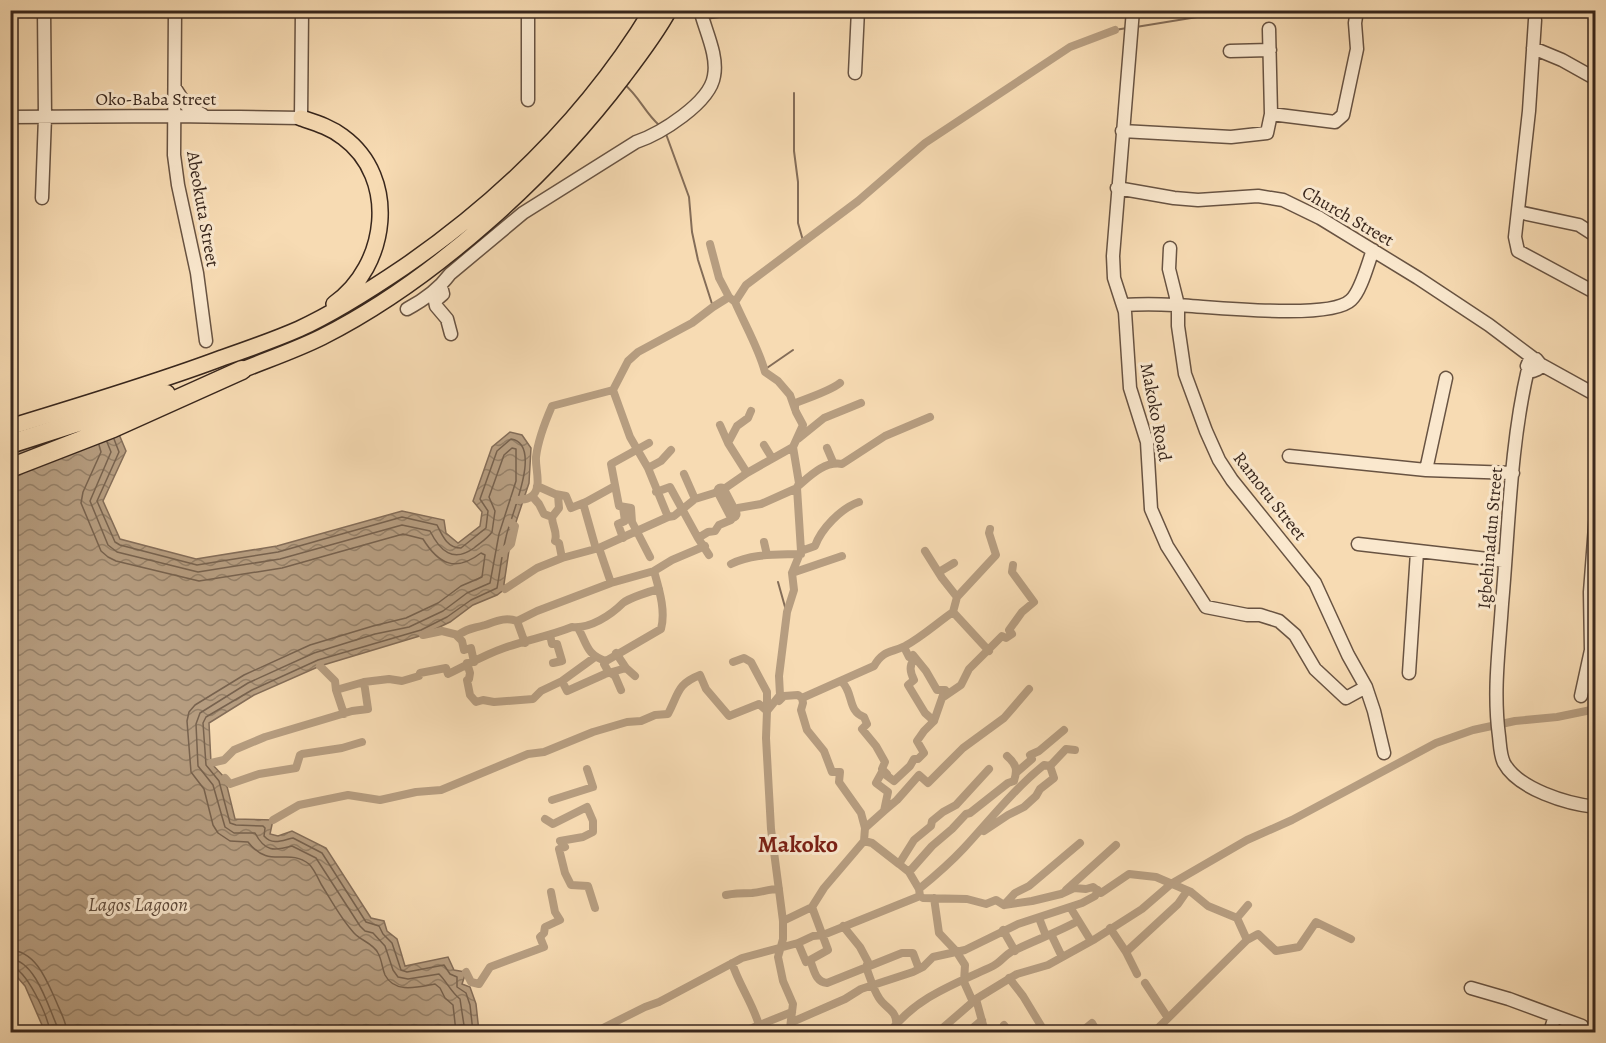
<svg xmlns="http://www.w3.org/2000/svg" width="1606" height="1043" font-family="Alegreya,serif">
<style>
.water{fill:url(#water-waves);stroke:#846d58;stroke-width:1.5}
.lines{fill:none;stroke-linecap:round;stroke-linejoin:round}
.shore{stroke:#77624e;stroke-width:1.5}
.stream{stroke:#846d58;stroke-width:2}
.canal{stroke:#b69d80;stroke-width:8}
.river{stroke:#b69d80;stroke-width:15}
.minor-casing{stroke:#685342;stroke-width:15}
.major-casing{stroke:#38261c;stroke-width:18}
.highway-casing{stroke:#38261c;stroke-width:21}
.minor{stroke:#fae8ce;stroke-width:12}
.major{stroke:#f7dbb3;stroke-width:15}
.highway{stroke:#f7dbb3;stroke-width:18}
.labels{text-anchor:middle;stroke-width:6;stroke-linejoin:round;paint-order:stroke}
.street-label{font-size:18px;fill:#38261c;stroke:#fae8ce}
.water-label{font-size:20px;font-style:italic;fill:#5e4a3a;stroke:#fae8ce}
.district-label{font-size:24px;font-weight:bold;fill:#7a1f14;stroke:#fae8ce}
</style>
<defs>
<pattern id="water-waves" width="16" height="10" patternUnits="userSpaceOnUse" patternTransform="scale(1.5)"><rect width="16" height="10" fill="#b69d80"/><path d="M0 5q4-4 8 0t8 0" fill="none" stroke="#958068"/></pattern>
</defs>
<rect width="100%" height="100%" fill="#f7dbb3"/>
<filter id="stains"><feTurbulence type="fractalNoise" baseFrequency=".00333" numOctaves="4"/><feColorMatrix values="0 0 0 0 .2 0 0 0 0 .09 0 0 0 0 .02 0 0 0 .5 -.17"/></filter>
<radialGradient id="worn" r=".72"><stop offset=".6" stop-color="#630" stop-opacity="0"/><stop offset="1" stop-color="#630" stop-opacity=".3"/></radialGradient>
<path class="water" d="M 103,396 L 126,451 L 103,501 L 120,539 L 196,559 L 277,546 L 402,511 L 444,520 L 446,533 L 458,543 L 480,526 L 482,512 L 473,501 L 492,447 L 510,432 L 522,435 L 531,448 L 529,483 L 511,537 L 504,584 L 505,589 L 497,595 L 473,605 L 450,622 L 423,635 L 320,666 L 254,695 L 209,723 L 211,763 L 225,778 L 235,819 L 273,820 L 270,834 L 278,836 L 292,831 L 326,848 L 371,918 L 384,921 L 387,931 L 397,939 L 405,966 L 448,957 L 454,970 L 466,972 L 462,984 L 470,987 L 476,1004 L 479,1032 L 45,1032 L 25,986 L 11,970 L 10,421 Z"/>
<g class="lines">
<path class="shore" d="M 114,439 L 119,452 L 97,501 L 115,542 L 120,545 L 197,565 L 278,552 L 402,517 L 437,525 C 442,535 447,548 461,548 L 486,528 L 488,511 L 480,499 L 497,451 L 511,439 C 544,444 510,517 506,537 C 502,553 500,571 497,588 L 471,600 L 447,617 L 421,630 L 318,660 L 252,690 L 206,717 L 203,723 L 206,765 L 219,781 L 230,823 L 236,825 L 263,826 L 265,828 L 264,836 C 273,846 283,840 293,838 L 322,853 L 366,922 L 379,926 L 383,934 L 392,943 L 401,970 L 407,972 L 444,965 L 450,974 L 457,977 L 457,987 L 466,993 L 470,1005 L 473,1032
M 107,442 L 111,452 L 90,501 L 108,545 L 117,552 L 198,572 L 280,559 L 402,525 L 430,531 C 440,551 453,563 474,548 C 480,543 487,539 492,532 L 495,511 L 489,497 L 504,455 L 512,448 L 516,449 L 516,481 L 499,534 L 490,583 L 467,593 L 443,611 L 409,627 L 375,634 L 314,653 L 248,683 L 200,713 L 196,724 L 198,766 L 213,785 L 225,827 L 234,833 L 255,833 C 265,852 274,851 292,846 L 316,858 L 360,926 L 365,931 L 373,933 L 385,946 L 393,970 L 398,977 L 408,979 L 439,974 C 447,982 451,992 460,999 L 465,1032
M 99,445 L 101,452 L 83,492 L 81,503 L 101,551 L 108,557 L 116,561 L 199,581 L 282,568 L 403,534 L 423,539 C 439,565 456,572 481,553 L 485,555 L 482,577 L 461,586 L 438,603 L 406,618 L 373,626 L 310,645 L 244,675 L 195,705 L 189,712 L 187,721 L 191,772 L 204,789 L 213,825 L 218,833 L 230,841 L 248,842 C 270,870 287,847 309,864 C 314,869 318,878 321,884 C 331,900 341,919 354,933 C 361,941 373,943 378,953 C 382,960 382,968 385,975 C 395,994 418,987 435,984 L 440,988 L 445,998 L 453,1005 L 456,1032
M 10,950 C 36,951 47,981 56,1001 C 60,1011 66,1021 67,1032
M 10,959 C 35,960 48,1006 57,1026 L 58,1032
M 10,966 C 27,969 48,1017 50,1032"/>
<path class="stream" d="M 1136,27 L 1240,10
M 1115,30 L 1127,28
M 624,84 C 639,96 645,113 659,125
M 794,93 L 794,151 L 798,182 L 798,223 L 804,244
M 666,134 L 689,197 L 692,232 L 698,260 L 713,307
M 764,370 L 793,350
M 778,582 L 787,614"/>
<path class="canal" d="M 710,244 L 719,278 L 729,297
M 735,302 C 745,325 759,349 765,372 L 778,381 L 790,395 L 796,412 L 803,425 L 793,447 L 799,483 L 797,488 L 801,551 L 792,573 L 794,590 L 787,612 L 779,676 L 780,695 L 767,711 L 766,738 L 771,829 L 783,921 L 783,939 L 778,957 L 783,981 L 793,1004 L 790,1028 L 793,1032
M 613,390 L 630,437 L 648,468 L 668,517
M 795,409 L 795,403 C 806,399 832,390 840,383
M 720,425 L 728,443
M 798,439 L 824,418 L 861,403
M 649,443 L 611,464 L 619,506 L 631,508 L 632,522 L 650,557
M 764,445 L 772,458
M 827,448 L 833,462
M 648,468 L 661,461 L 671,450
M 747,473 L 728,443 L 737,426 L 748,418 L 751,411
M 684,474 L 695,499
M 537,486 L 555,494 L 566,496 L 571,508 L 586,502 L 615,486
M 797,487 C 810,476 824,461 842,464 L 885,436 L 930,417
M 656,492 L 670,487 L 698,538
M 532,496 L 539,504 L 544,514 L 552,517 C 552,526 558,532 555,541 L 559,543 L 562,558
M 515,500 C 521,500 528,500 533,495 C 542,486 535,468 536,457 C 538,440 545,422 552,406 L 613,390 L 628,361 L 638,352 L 692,323 L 713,307 L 729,297 L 735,302 L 746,285 L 858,201 L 925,143 L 1070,47 L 1115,30
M 583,503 L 596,549
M 623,507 L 625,521 L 618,524 L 623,538
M 552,517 L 559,508 L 558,495
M 764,542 L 767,555
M 599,548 L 611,583
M 801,551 L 815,546 C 821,529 841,508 859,502
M 925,551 L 942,578 L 957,597
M 502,553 L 511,544 L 515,526 L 509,522
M 709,555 L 698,538 L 708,532 L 715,531 L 719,525 L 731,520 L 733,514 L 738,508 L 761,504 L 797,488
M 731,564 C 753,553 777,555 801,554
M 939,572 L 954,563
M 792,573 L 842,556
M 505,589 L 537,568 L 562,558 L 599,548 L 668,517 L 674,516 L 695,499 L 721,491 L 747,473 L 793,447
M 953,612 L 957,597 L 996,555 L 989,533 L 990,529
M 517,621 L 525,643
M 578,628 C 587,643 586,655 606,661 L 604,664 L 608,671 L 615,676 L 621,690
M 423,635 L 442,631 L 458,635 C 470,627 472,629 485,625 C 497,621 505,617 517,621 L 537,611 L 611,583 L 654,571 L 672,560 L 705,546
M 456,635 L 462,641 L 464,650 L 471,648 L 474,662
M 550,635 L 552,644 L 557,644 L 562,661 L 553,663
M 904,647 L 909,657 L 914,659 C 909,666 910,672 914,680 L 908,685 L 925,713 L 934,721
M 616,653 L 626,668 L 635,676
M 913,655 L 926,671 L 937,690 L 945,690 L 942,698
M 606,661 L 661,629 C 666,611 659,589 654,571
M 733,662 L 744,658 L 751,662 L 767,692 L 767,710
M 467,663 L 470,673 L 469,679 L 467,680 L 470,695 L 476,702 L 483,700 L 494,702 L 533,699 L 541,691 L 562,681 L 595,657
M 320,666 L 335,681 L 336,690 L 344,714
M 562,681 L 567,691 L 605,674 L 626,668
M 841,681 C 854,692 847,711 864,717 L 867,724 L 862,729 L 876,746 L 885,762 L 882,769 L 887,774
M 336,690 L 364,682 L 389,679 L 402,681 L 419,676 L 420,673 L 446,668 L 448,674 C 467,665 484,655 504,648 C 526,640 550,636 572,627 C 590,629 611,615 623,603 C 629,598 651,591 659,589
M 802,698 L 803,703 L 801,710 L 807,730 L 824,751 L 832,772 L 840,772 L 839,782 L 861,813 L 865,828
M 779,701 L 784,696 L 798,695 L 802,698 L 874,666 C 883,650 891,653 905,646 C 922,637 937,623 953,612 L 989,651
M 211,763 L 224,760 L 234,750 L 265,737 L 352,711 L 368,709 L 364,682
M 1017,772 L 1032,759 L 1030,755 L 1039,751 L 1064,730
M 225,778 L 230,784 L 259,774 L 296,768 L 300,755 L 302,754 L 342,748 L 362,742
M 552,800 L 593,787 L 587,769
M 884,811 L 897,800 L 919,775 L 928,783 L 963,748 L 1004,718 L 1029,689
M 545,819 L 553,824 L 587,807 L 593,821 L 593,832 L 583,837 L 560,841 L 565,847 L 559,849 L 565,873 L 571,885 L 588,886 L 595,908
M 273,820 L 299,805 L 348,795 L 380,800 L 416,792 L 441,790 L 528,754 L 544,752 L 593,732 L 627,722 L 641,721 L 655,715 L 668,714 C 679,693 677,684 700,675 L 706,689 L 729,716 L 759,704 L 767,711
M 984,831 L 1008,815 L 1024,807 L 1036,796 L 1040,789 L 1054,778 L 1050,766
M 864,841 L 872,843 L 899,864
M 909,872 L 899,864 L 914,840 L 931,826 L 932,821 L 943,812 L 956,805 L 989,769
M 919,889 L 909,872 L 932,846 L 952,829 L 966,814 L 970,813 L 1008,783 L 1014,781 C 1018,769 1016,764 1007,756
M 1066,890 L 1116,845
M 726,895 C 735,893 743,893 752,893 C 762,892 769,889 779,889
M 920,896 L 919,889 C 935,876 950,863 964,848 C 990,820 1013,790 1044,765 L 1050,766 L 1066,749 L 1075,750
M 934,898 L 939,933 L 956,951 L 965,965 L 964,982 L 973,1002
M 1004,905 L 1015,893 L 1029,886 L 1080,843
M 1070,907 L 1091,941
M 1039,918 L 1046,936
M 783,921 L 812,907 L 824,888 L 864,841 L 865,828 L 884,811 L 888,792 L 876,783 L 882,772 L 894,781 L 910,766 L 914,759 L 918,759 L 924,753 L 917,741 L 924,731 L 934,721 L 942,698 L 961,685 L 969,669 L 1002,636 L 1006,638 L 1012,634 L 1009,630 L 1022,612 L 1034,602 L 1012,572 L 1013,565
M 843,926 L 860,947 L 868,962 L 866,967 C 870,977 873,989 879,998 C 885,1008 898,1011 896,1025
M 1110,928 L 1126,952 L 1137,974
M 1003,930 L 1015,951
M 1051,934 L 1062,957
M 1247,940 L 1258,934 L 1276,951 L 1299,947 L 1316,922 L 1351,939
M 798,943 L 806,962 L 810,960 C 814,969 815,982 827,983 L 902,953 L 913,953 L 919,969
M 1126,952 L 1178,904 L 1187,891
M 810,960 L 828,950 L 812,907
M 732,963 C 739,985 752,1002 759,1025
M 466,972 L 471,982 L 479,984 L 490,967 L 544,947 L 540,937 L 544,933 L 545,927 L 560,920 L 555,912 L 551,892
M 1009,978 L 1023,996 L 1043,1029 L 1048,1032
M 1145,983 L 1168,1018
M 792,1022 L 845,999 L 861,989 L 913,972 L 923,967 L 933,957 L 965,950 L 1018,924 L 1082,903 L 1095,896 L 1098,890
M 1004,1025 L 1009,1032
M 595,1032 L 645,1007 L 659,1002 L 742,958 L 798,943 L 813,936 L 823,935 L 920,896 L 923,898 L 967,899 L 986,904 L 996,900 L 1004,905 L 1032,901 L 1061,894 L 1074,888 L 1086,889 L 1093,887 L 1101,893 L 1129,874 L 1156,877 L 1191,892 L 1208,906 L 1237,918
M 742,1032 L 792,1012
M 781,1032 L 790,1028
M 890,1032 C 916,997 955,984 993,966 C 1001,962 1004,956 1011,952 C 1033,941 1056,933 1078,921
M 938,1032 L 975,1000
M 968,1032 L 982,1020
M 985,1032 L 976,999 L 1017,974 L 1048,965 L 1095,939 L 1142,909 L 1171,884 L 1247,840 L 1292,820 L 1436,743 L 1473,730 L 1515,721 L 1557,717 L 1596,709
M 1081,1032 L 1092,1023 L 1097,1032
M 1154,1032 L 1247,940 L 1237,918 L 1248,905"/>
<path class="river" d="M 721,491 L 733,514"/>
<defs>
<path id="minor" d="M 175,10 L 174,155 L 178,185 L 197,273 L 206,341
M 528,10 L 528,100
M 696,10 L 701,13 L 722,10
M 800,10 L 823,10
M 1133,10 L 1113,256 L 1114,278 L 1125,312 L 1130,388 L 1147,442 L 1151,509 L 1167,546 L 1206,607 L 1247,615 L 1260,615 L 1279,621 L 1295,635 L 1315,669 L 1346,698 L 1366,687
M 1535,20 L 1529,111 L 1515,237 L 1518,251 L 1596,293
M 1533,48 L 1562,60 L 1596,79
M 1230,51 L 1270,50
M 855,73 L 858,10
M 175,88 L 186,105 L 203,115
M 1271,114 L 1335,122 L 1343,115 L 1357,49 L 1355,23 L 1357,10
M 10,117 L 174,116 L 301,118 L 302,10
M 1122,131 L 1231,137 L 1267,133 L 1271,114 L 1269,29
M 1117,188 L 1174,198 L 1198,200 L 1258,196 L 1283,200 L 1320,218 L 1418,278 L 1489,325 L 1533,358
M 42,198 L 45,117 L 44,10
M 1518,212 L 1579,225 L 1596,236
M 1170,248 L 1169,269 L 1178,305 L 1178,326 L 1185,374 L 1206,431 L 1219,460 L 1232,480 L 1315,583 L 1348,655 L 1366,687 L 1374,711 L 1384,753
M 442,290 L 443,294 L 435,301 L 436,306 L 447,319 L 451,334
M 1123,305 C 1140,304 1157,304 1174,305 C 1206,306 1330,321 1351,300 C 1361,291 1368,263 1373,250
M 407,309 C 424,300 438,290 450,274 L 523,213 L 636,142 C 660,134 710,103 714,76 C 718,56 706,32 701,13
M 1540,364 L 1538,369 L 1533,371 L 1527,366 L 1530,359 L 1536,359 L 1540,364 L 1596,395
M 1528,369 C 1510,446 1509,526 1502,604 C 1499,650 1493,691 1499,736 C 1500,744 1500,755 1504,763 C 1518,789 1567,804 1596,807
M 1289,456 L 1426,470 L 1513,473
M 1426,470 L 1446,378
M 1358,544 L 1505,561
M 1409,673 L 1417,552
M 1581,696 L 1591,650 L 1590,592 L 1596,513
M 1471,988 L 1509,999 L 1582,1026
M 1550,1032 L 1555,1016"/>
<path id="major" d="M 301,118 C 316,123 330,127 343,137 C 399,178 388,266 334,304
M 242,370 C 269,359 296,350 322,337 C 433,281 548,176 623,77 C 639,56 656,34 669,10
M 10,427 C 81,405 153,384 222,358 C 248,349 274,340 299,329 C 336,312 370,290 404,267 C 504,198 589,114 652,10"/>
<path id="highway" d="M 10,444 L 166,394
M 10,468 L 113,428 L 242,370"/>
</defs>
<use href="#minor" class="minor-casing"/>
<use href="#major" class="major-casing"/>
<use href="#highway" class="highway-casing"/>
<use href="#minor" class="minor"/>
<use href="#major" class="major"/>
<use href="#highway" class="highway"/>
</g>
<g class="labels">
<g class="street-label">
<text x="156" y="105">Oko-Baba Street</text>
<text transform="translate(203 209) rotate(80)" y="6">Abeokuta Street</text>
<text transform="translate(1348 216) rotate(30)" y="6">Church Street</text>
<text transform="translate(1156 412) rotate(79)" y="6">Makoko Road</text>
<text transform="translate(1270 496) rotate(52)" y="6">Ramotu Street</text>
<text transform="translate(1490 538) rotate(-85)" y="6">Igbehinadun Street</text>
</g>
<g class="water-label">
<text x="138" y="911">Lagos Lagoon</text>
</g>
<g class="district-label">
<text x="798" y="852">Makoko</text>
</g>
</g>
<rect width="1606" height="1043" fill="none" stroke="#f7dbb3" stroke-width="36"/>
<rect x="12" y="12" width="1582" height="1019" fill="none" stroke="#38261c" stroke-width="3"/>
<rect x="18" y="18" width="1570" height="1007" fill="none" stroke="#38261c" stroke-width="1.5"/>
<rect width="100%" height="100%" filter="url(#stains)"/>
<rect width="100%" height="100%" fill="url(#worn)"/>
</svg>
